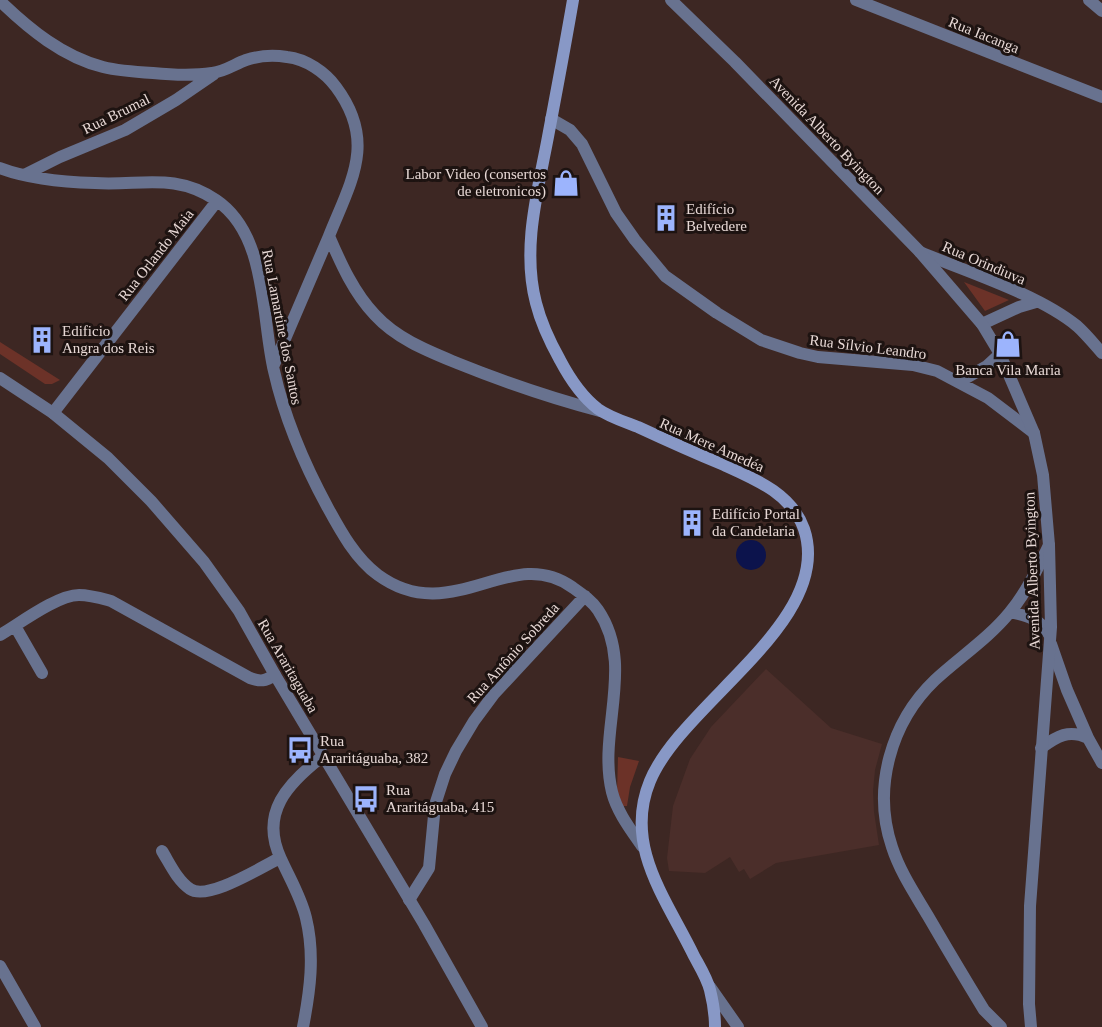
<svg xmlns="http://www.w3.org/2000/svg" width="1102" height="1027" font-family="Georgia,serif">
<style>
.built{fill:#4b2e2a}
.green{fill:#6c3228}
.water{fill:#0c134c}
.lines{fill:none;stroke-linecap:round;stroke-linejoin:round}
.minor{stroke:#68728f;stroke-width:12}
.tertiary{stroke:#68728f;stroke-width:12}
.secondary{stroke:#8898c6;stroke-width:12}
.labels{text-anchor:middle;stroke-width:6;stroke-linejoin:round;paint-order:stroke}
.street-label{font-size:15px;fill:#e8d9d6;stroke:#1d1311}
.poi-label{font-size:15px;fill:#e8d9d6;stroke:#1d1311;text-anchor:start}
</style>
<rect width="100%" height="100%" fill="#3d2723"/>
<path class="built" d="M 766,669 L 831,728 L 882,744 L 875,770 L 873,791 L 874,812 L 879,845 L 776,863 L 750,879 L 744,869 L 739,872 L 730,857 L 705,873 L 669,871 L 667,858 L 673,806 L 690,759 L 711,727 Z"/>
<path class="green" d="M 964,282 L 1009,300 L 985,311 Z
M 0,342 L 60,380 L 52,384 L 45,384 L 0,354 Z
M 618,757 L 639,761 L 630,787 L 627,806 L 622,806 L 617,792 Z"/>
<path class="water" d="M736 555a15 15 0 1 1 30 0a15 15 0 1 1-30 0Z"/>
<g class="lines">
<path class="minor" d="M 0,1 C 29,29 63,57 103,67 C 119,71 136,72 153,73 C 173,75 192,76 212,73 C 224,72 235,64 246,60 C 258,56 274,55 287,57 C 306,59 325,72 336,87 C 377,142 351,181 329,236 C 341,264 354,293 375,315 C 397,339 428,351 457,363 C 504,382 551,398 600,411
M 551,119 L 570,130 L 582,144 L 616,213 L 635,240 L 665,276 L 717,313 L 761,340 L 800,353 L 818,357 L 913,365 L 937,371 L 988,398 L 1034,433
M 0,168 C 29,179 64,182 95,183 C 140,186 175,172 216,200 C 268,235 261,317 274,371 C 285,420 304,464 328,508 C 341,532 356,559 378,575 C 452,629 510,543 572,587 C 582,594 591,600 598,610 C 636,666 597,731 612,792 C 617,812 631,830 642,846
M 26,174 L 60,157 L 125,130 L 176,100 L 214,74
M 920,252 C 967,272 1038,294 1077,326 C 1086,334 1094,344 1102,353
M 982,324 L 1019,307 L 1036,302
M 273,367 L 329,236
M 959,382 L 987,366 L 1000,354
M 53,413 L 217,201
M 1010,612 C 1028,616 1041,619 1050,636
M 15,626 L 42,673
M 0,635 C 19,624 57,595 79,595 C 90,595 100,598 111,601 L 250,678 C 261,682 265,681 275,675
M 1051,644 L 1067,690 L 1088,738 L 1102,763
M 1041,748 C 1057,736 1069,729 1088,738
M 162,851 C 170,864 177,880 190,889 C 208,901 261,867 280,858
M 409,900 L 429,868 L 435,805 L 445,774 L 456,751 L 474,721 L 494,694 L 585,596
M 710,987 L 738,1027
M 303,1027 C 310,991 315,955 306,918 C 301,897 290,879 281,859 C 259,813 288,783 323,756
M 1001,1027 L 984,1010 C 965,979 946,947 928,916 C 915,894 900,872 892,847 C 872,788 891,722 935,680 C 960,657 989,638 1010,612 C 1026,593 1038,568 1049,545"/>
<path class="tertiary" d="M 671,0 L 735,62 L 920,252 L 982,324 L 1000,354 L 1034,433 L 1043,475 L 1049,545 L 1051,627 L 1030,906 L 1029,1004 L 1031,1027
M 856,0 L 1102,97
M 1089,0 L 1102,11
M 0,378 L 53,413 L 108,458 L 151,501 L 204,562 L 239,611 L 275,675 L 424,924 L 482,1027
M 0,966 L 35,1027"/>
<path class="secondary" d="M 573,0 C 565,47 556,94 547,142 C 537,194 522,250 536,303 C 541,323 550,342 560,360 C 570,379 581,396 598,409 C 609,417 625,422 638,427 C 666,440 695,453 724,465 C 755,479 792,494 804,529 C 835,621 682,703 650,781 C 623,846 667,900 694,956 C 700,967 707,978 710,990 C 713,1002 715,1015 715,1027"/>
</g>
<defs>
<symbol id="shop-bare" viewBox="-9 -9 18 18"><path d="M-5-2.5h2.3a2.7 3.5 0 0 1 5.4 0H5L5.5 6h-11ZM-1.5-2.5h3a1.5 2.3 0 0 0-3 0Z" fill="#9cb4fd" stroke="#1d1311" stroke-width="2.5" paint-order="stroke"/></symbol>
<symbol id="building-bare" viewBox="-9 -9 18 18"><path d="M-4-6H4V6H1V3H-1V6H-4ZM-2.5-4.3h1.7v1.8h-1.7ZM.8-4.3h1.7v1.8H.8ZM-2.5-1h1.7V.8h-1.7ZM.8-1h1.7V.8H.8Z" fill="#9cb4fd" stroke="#1d1311" stroke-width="2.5" paint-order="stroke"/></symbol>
<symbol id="bus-bare" viewBox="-9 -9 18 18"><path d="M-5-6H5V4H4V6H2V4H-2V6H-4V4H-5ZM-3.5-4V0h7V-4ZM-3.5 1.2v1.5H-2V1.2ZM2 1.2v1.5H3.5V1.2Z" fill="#9cb4fd" stroke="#1d1311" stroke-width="2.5" paint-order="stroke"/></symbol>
</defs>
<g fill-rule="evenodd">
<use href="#shop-bare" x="547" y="164" width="38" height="38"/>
<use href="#building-bare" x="647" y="199" width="38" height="38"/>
<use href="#building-bare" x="23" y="321" width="38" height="38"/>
<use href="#shop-bare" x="989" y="325" width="38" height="38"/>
<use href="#building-bare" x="673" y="504" width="38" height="38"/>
<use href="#bus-bare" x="281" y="731" width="38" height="38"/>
<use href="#bus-bare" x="347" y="780" width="38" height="38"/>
</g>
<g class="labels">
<g class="street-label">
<text transform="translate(984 35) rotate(22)" y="5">Rua Iacanga</text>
<text transform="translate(116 114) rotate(-26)" y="5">Rua Brumal</text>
<text transform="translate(827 135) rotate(46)" y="5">Avenida Alberto Byington</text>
<text transform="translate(156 255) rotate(-52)" y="5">Rua Orlando Maia</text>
<text transform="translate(984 263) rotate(23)" y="5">Rua Orindiuva</text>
<text transform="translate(282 327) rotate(79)" y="5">Rua Lamartine dos Santos</text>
<text transform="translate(868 347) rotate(7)" y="5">Rua Sílvio Leandro</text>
<text transform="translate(712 445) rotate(24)" y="5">Rua Mere Amedéa</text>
<text transform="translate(1032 571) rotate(-92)" y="5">Avenida Alberto Byington</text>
<text transform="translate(513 653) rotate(-48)" y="5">Rua Antônio Sobreda</text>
<text transform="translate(288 666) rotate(60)" y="5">Rua Araritaguaba</text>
</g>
<g class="poi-label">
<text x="546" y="179" text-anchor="end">Labor Video (consertos<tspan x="546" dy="17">de eletronicos)</tspan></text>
<text x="686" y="214">Edifício<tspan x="686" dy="17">Belvedere</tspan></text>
<text x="62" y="336">Edificio<tspan x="62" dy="17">Angra dos Reis</tspan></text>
<text x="1008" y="375" text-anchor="middle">Banca Vila Maria</text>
<text x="712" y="519">Edifício Portal<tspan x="712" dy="17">da Candelaria</tspan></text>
<text x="320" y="746">Rua<tspan x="320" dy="17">Araritáguaba, 382</tspan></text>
<text x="386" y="795">Rua<tspan x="386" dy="17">Araritáguaba, 415</tspan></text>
</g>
</g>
</svg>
